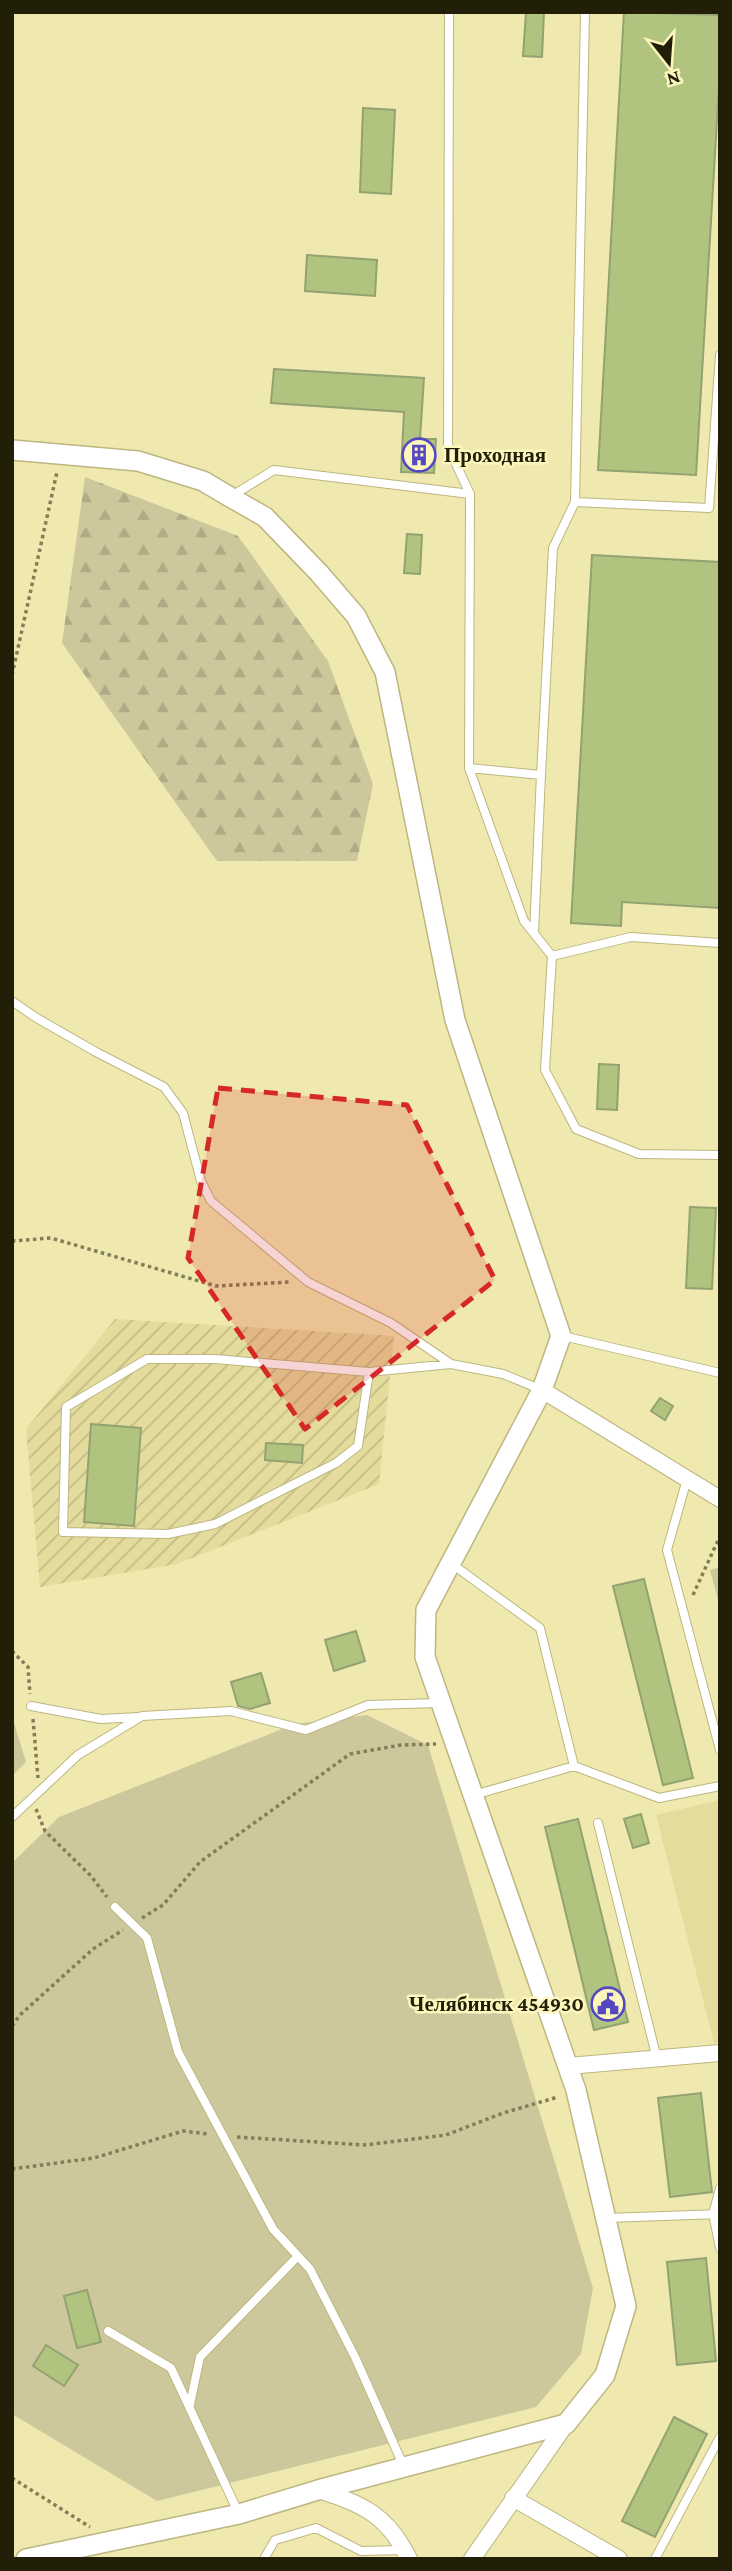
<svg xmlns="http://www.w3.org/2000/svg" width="732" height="2571" font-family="'Crimson Pro',serif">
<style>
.built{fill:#e4dc9c}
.industrial{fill:url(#industrial-furrows)}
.forest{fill:url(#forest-firs)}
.park{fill:#cdc79c}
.building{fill:#b0c480;stroke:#93a270;stroke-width:2}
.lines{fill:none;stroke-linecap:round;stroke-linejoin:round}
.service-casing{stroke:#bdb680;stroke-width:10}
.minor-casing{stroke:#bdb680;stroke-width:18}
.tertiary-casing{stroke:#bdb680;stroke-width:22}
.path{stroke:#837e58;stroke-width:3.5;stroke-dasharray:3.5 3.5;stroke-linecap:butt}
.service{stroke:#fff;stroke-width:8}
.minor{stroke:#fff;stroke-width:16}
.tertiary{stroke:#fff;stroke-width:19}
.marked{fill:#d62828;fill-opacity:0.2;stroke:#d62828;stroke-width:5;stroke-dasharray:14 9;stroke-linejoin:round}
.labels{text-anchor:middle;stroke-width:5;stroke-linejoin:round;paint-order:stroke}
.poi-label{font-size:21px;font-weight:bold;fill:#221f09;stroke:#fdf6bd;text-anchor:start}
</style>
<defs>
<pattern id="industrial-furrows" width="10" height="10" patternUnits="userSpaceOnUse" patternTransform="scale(1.75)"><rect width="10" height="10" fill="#e4dc9c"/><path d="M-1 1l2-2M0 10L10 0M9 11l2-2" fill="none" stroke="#c3bc85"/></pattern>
<pattern id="forest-firs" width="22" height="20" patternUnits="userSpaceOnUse" patternTransform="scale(1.75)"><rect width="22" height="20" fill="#cdc79c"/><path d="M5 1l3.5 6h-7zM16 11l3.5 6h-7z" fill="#b0aa85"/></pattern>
</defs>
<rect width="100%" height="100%" fill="#efe9b0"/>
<path class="built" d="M 720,1800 L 720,2042 L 714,2043 L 656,1815 Z"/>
<path class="industrial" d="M 115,1319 L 394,1336 L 379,1484 L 177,1564 L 40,1587 L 26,1429 Z"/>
<path class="forest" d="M 85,477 L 238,536 L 328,661 L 373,784 L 357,861 L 217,861 L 62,643 Z
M 12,1716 L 26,1762 L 12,1776 Z"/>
<path class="park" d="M 720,1567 L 720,1608 L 710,1570 Z
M 367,1715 L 428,1745 L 593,2288 L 581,2354 L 536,2407 L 157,2501 L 12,2414 L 12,1863 L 59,1817 L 295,1724 Z"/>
<path class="building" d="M 526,12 L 544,12 L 542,57 L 523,56 Z
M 624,12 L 720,15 L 720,69 L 696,475 L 598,470 Z
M 363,108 L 395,110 L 391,194 L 360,192 Z
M 307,255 L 377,260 L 375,296 L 305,291 Z
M 274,369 L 424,378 L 420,439 L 436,439 L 434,473 L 401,472 L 404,412 L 271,403 Z
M 407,534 L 422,535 L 420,574 L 404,573 Z
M 592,555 L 720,562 L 720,908 L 622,902 L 621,926 L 571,923 Z
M 599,1064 L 619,1065 L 617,1110 L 597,1109 Z
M 690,1207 L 716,1208 L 712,1289 L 686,1288 Z
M 660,1398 L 673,1406 L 665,1420 L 651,1411 Z
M 91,1424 L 141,1428 L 134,1526 L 84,1522 Z
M 266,1443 L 303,1445 L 302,1463 L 265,1460 Z
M 644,1579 L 693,1778 L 663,1785 L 613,1586 Z
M 356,1631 L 365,1661 L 334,1671 L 325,1640 Z
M 261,1673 L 270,1703 L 250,1709 L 238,1706 L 231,1682 Z
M 641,1814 L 649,1843 L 633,1848 L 624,1819 Z
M 578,1819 L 628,2022 L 594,2030 L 545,1827 Z
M 701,2093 L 712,2192 L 670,2197 L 658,2098 Z
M 706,2258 L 716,2361 L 677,2365 L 667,2262 Z
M 87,2290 L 101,2342 L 77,2348 L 64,2296 Z
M 46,2345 L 78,2365 L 64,2386 L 33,2366 Z
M 674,2417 L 707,2434 L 655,2537 L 622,2521 Z"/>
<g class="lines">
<defs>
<path id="service" d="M 449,12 L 448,447 L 470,494 L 469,768 L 524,921 L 552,956 L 545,1070 L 576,1129 L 639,1154 L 720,1155
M 230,497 L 274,470 L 470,494
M 575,502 L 709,508 L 720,355
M 469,768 L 541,775 L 553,548 L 575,502 L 585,12
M 534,933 L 541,775
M 552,956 L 631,937 L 720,943
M 12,1001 L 35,1017 L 96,1052 L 164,1087 L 183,1113 L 201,1181 L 211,1201 L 308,1282 L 391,1323 L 451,1364
M 563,1336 L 720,1373
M 369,1372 L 358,1446 L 336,1463 L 215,1524 L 168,1534 L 63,1532 L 66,1407 L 147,1359 L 215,1359 L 369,1372 L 451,1364 L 503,1374 L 542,1390
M 687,1479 L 667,1550 L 720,1750
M 452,1564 L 540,1628 L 574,1766 L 474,1795
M 31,1706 L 101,1719 L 139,1717
M 574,1766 L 659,1798 L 720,1786
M 12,1817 L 78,1755 L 142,1716 L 231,1711 L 306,1730 L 368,1705 L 439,1703
M 598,1823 L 657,2059
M 115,1907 L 147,1938 L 178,2052 L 273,2229 L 310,2269 L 355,2357 L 404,2467
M 720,2188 L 713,2214 L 720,2248
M 607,2218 L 720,2214
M 108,2331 L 171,2368 L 239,2514
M 190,2404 L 200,2357 L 298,2256
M 264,2559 L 275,2540 L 316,2528 L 361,2551 L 404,2550
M 655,2559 L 720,2437"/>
<path id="minor" d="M 542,1390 L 720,1499
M 568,2066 L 720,2053
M 318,2490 C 362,2504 387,2514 409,2559
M 513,2498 L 619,2559
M 472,2559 L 566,2424"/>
<path id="tertiary" d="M 12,450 L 138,461 L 203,481 L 230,497 L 265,517 L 319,573 L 356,616 L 385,672 L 455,1020 L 561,1336 L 542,1390 L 426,1610 L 425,1657 L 576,2090 L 626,2306 L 605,2375 L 566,2424 L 318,2490 L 239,2514 L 26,2559"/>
</defs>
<use href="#service" class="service-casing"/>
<use href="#minor" class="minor-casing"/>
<use href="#tertiary" class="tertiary-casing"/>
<path class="path" d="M 12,675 L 57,472
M 12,1241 L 51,1238 L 216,1286 L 290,1282
M 693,1595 L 720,1536
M 12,1651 L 28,1667 L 30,1694
M 33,1719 L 38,1778
M 36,1809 L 45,1831 L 91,1876 L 107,1897
M 142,1918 L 163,1905 L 200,1862 L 350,1754 L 401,1745 L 436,1744
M 12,2026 L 20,2015 L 93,1949 L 123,1930
M 237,2137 L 365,2145 L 446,2135 L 503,2113 L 558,2097
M 12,2169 L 94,2158 L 183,2131 L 208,2134
M 12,2478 L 90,2527"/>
<use href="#service" class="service"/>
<use href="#minor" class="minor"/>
<use href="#tertiary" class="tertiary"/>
</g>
<path class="marked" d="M 218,1088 L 407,1105 L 495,1280 L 305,1429 L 188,1258 Z"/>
<defs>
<symbol id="building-ring" viewBox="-11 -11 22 22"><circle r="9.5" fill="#fdf6bd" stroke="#5449c0" stroke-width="1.5"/><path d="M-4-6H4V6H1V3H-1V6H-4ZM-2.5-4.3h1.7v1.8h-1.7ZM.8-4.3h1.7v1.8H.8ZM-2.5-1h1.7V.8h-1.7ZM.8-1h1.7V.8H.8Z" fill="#5449c0"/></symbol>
<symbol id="civic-ring" viewBox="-11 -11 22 22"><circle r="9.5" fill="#fdf6bd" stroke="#5449c0" stroke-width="1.5"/><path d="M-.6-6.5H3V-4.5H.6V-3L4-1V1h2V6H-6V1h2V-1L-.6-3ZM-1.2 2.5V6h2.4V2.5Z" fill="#5449c0"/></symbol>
</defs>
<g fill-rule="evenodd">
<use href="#building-ring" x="400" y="436" width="38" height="38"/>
<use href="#civic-ring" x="589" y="1985" width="38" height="38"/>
</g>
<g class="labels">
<g class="poi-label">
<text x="444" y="462">Проходная</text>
<text x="584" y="2011" text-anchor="end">Челябинск 454930</text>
</g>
</g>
<rect width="732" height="2571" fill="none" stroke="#221f09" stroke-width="28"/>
<g transform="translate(669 63) rotate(163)" stroke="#fdf6bd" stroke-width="5" paint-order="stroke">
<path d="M0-5L12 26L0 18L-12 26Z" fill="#221f09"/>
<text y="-10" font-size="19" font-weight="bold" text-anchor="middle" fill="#221f09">N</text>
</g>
</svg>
